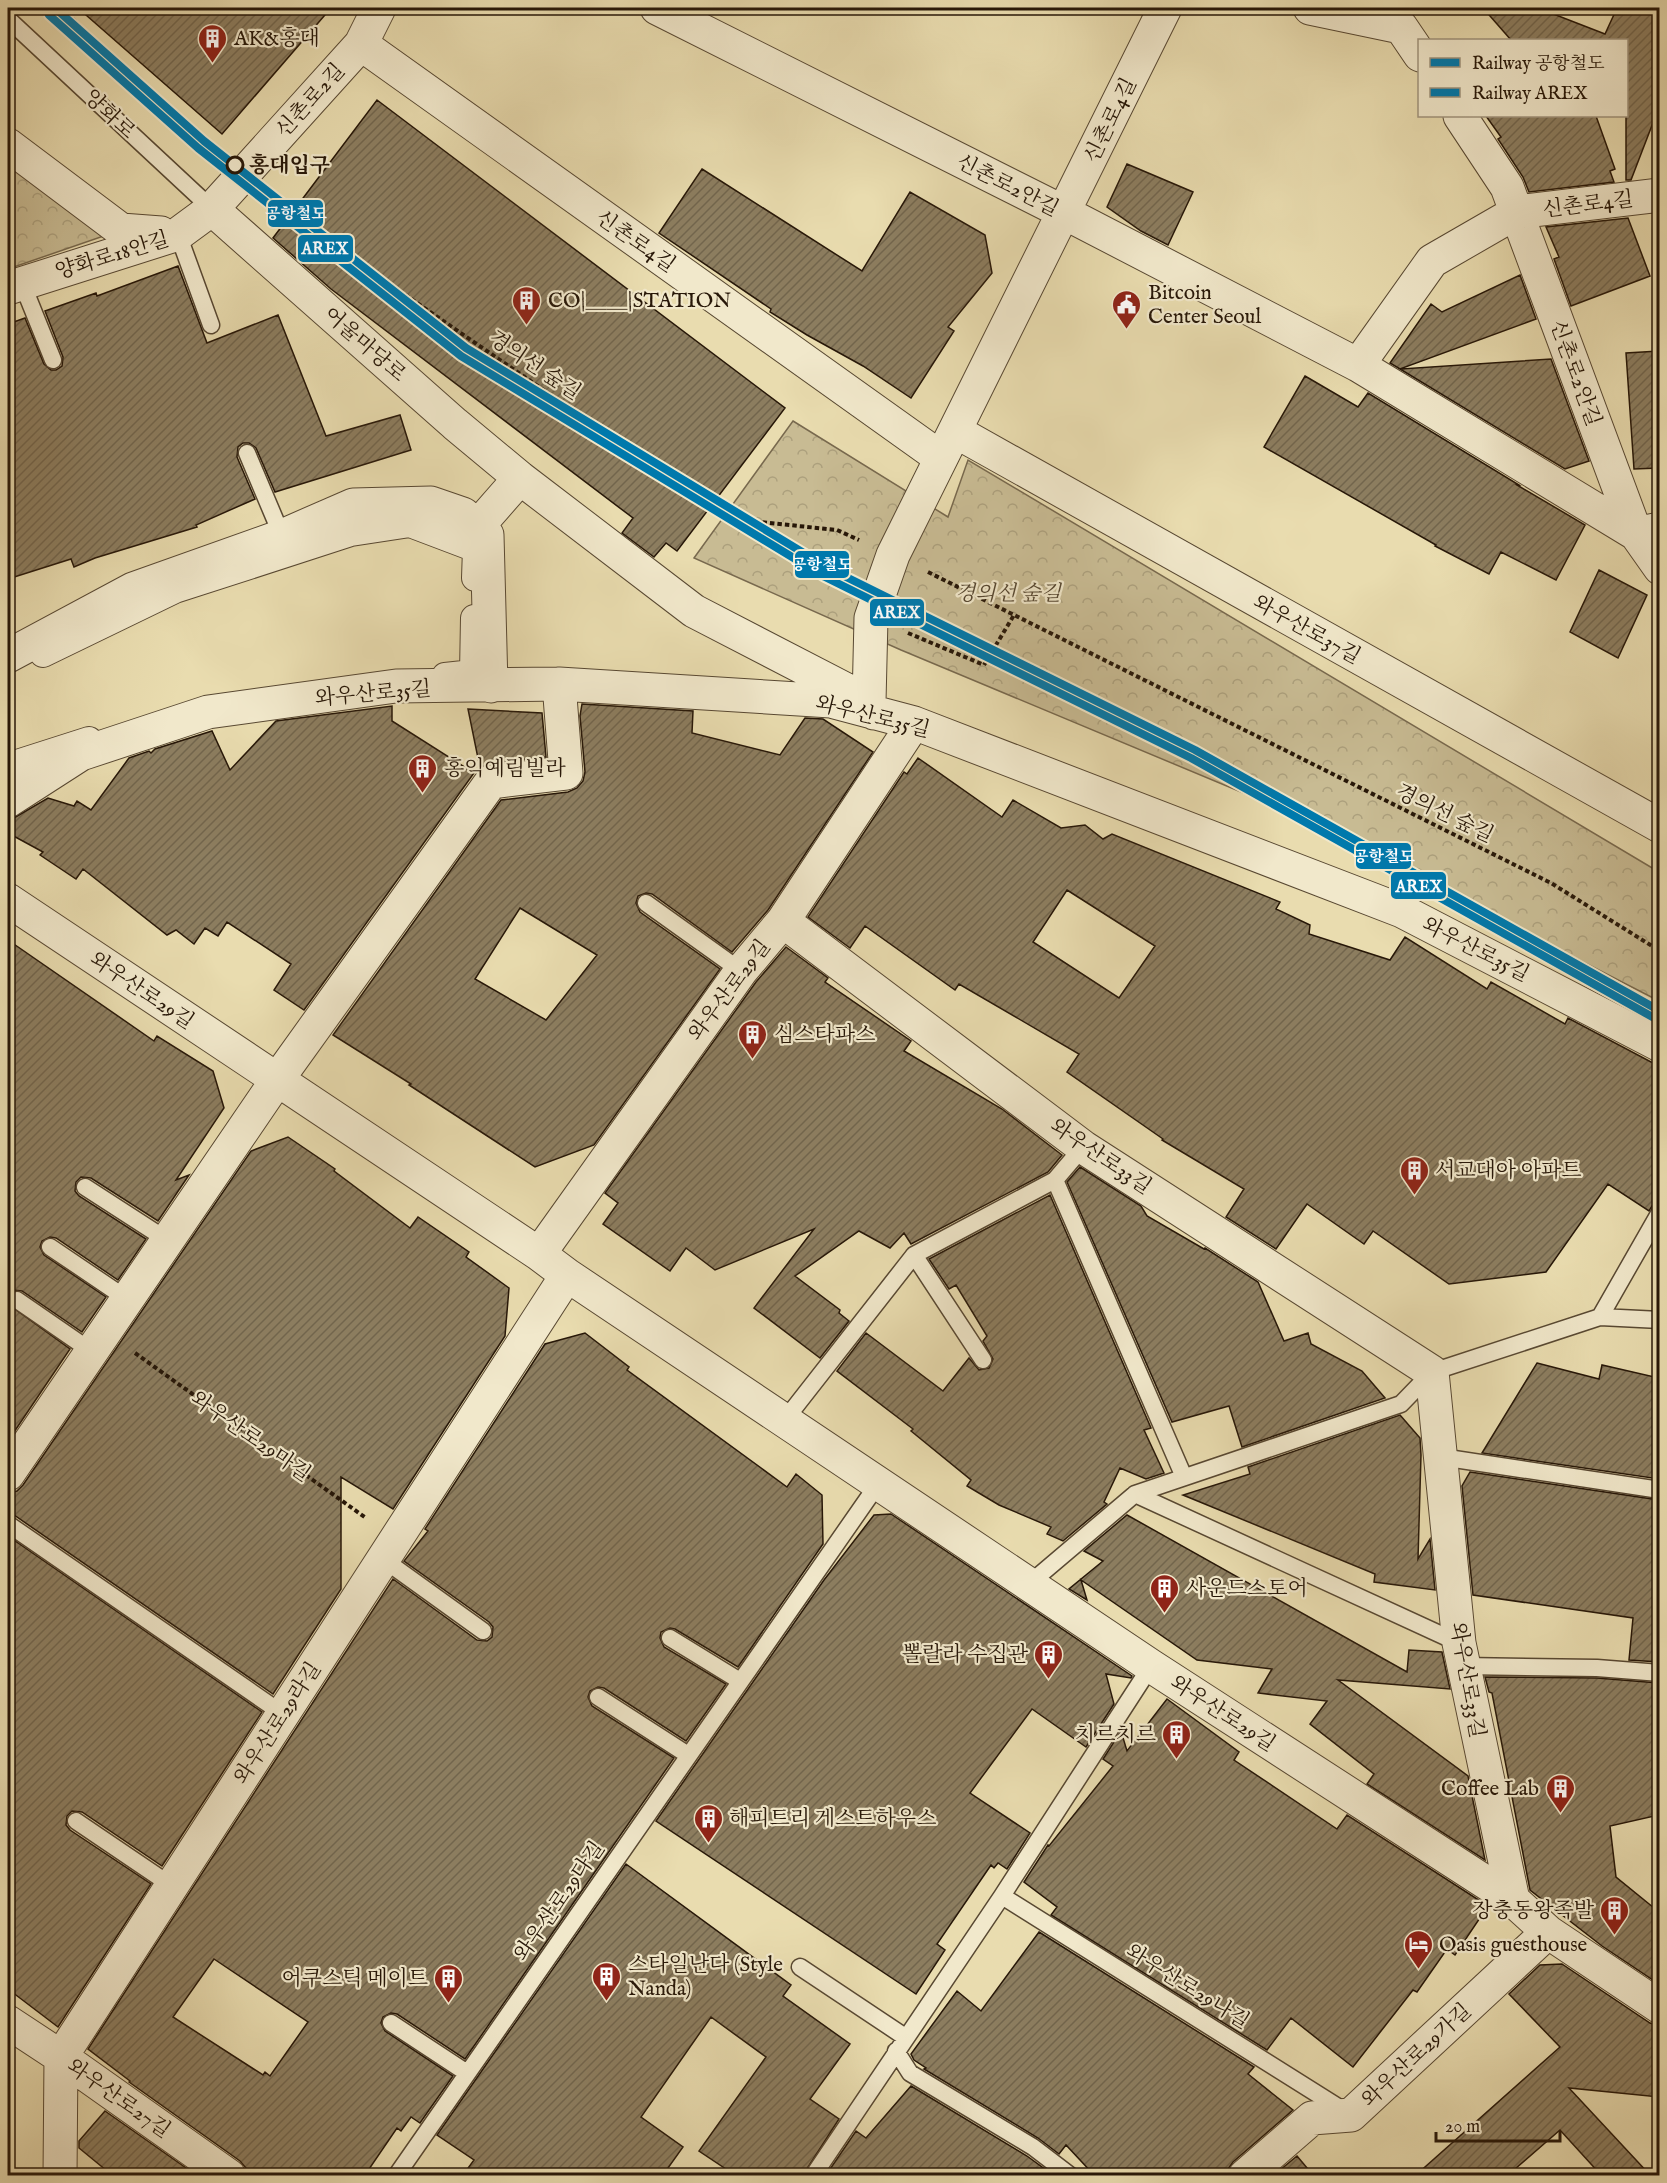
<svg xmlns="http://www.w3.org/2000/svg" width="1667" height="2183" font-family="'IM FELL English','Noto Serif KR',serif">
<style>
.forest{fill:url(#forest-crowns);stroke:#78694e;stroke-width:1.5}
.building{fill:url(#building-hatch);stroke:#271708;stroke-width:1.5;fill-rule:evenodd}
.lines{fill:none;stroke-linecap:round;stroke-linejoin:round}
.service-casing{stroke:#584832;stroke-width:19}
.pedestrian-casing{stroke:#584832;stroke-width:28}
.minor-casing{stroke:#584832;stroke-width:35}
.path{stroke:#271708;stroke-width:4;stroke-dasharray:4.5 3;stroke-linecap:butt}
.service{stroke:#f1e8cb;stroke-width:16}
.pedestrian{stroke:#f1e8cb;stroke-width:26}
.minor{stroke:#f1e8cb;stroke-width:33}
.rail-1-casing{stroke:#f1e8cb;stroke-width:12}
.rail-2-casing{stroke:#f1e8cb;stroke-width:12}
.rail-1{stroke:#0079ac;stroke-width:8}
.rail-2{stroke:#0079ac;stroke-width:8}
.stop-dot{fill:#f1e8cb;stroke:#271708;stroke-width:3}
.labels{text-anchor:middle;stroke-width:4.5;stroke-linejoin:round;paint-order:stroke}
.poi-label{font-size:21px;fill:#271708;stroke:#f1e8cb;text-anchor:start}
.street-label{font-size:21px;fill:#271708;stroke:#f1e8cb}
.stop-label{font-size:21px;font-weight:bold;fill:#271708;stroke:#f1e8cb;text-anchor:start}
.park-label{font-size:21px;font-style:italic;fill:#574832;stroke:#f1e8cb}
.line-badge{stroke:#f1e8cb;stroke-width:2}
.badge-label{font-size:16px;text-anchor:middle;font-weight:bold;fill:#fff}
</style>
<defs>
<pattern id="forest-crowns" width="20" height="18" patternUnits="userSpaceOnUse" patternTransform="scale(1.5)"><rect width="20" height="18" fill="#c8bb93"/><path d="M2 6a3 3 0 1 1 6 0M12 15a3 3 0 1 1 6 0" fill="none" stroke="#aca07d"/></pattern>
<pattern id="building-hatch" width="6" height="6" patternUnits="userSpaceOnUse" patternTransform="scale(1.5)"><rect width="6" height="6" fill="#8c7d5f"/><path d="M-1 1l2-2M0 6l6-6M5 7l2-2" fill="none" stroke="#72654c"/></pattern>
</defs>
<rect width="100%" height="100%" fill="#e9dcaf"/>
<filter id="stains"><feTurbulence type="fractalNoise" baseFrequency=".00333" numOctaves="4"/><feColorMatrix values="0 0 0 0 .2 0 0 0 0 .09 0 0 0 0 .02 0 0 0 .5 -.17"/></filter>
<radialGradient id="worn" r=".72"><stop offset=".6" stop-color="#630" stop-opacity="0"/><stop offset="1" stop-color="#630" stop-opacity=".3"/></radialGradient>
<path class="forest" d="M 8,144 L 121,230 L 8,269 Z
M 793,421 L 948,517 L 968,460 L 1659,872 L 1659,1001 L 1301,817 L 901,650 L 694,558 Z"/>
<path class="building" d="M 78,8 L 331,8 L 222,134 Z
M 1483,8 L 1538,8 L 1605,34 L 1617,8 L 1659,8 L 1659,107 L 1631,180 L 1626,180 L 1626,40 L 1511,40 Z
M 377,100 L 785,408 L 677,551 L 666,543 L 654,557 L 622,533 L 633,518 L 331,289 L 273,238 Z
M 1486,116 L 1596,116 L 1615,169 L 1610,171 L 1614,182 L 1529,192 L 1523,177 L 1498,139 L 1501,137 Z
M 1127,164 L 1193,192 L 1168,245 L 1141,231 L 1107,207 Z
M 702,169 L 862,271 L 910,192 L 985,235 L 992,273 L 948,327 L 954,331 L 911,398 L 863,366 L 807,335 L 770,312 L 771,309 L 659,233 Z
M 1628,218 L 1650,276 L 1571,306 L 1554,259 L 1559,257 L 1546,227 Z
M 178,266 L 207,343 L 278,315 L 326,436 L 400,415 L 411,450 L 275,492 L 256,448 L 249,443 L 243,443 L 238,447 L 237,457 L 255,499 L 196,525 L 197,527 L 95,558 L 74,567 L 71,559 L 8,579 L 8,324 L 25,318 L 44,364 L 51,370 L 56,370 L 62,366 L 63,357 L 45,311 L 96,293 L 97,296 Z
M 1520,275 L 1536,319 L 1400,369 L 1390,363 L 1431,304 L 1442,312 Z
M 1659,351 L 1659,468 L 1634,469 L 1626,353 Z
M 1551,359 L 1589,461 L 1565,469 L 1400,369 Z
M 1305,376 L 1358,407 L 1368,393 L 1519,485 L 1517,485 L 1585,525 L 1556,580 L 1501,552 L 1489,574 L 1435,546 L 1436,545 L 1264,447 Z
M 1599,570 L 1647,595 L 1618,658 L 1570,632 Z
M 582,704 L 693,711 L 692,733 L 780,755 L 805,718 L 823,719 L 873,752 L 768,910 L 732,952 L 652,894 L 646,893 L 638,896 L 636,903 L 640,912 L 720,969 L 594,1145 L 535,1167 L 409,1085 L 411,1084 L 333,1035 L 501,800 L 568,792 L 577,788 L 583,781 L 585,772 L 580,716 ZM 520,908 L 597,955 L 546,1020 L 475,979 Z
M 392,706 L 392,721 L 474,773 L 304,1010 L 274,990 L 291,964 L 227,922 L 218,936 L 205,928 L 194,944 L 176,930 L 167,935 L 83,869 L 76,879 L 40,855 L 43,852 L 8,833 L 8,826 L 12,819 L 48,798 L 74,806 L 77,801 L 91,810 L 129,758 L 149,751 L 151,753 L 155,749 L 212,731 L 230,770 L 276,721 Z
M 468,709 L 542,713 L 546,757 L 489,763 L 480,768 Z
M 918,758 L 1002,817 L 1013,800 L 1061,828 L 1085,825 L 1103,839 L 1112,834 L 1280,902 L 1276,909 L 1310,925 L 1309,934 L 1390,960 L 1405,937 L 1487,989 L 1491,982 L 1565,1024 L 1568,1018 L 1651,1062 L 1659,1064 L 1659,1202 L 1654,1203 L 1649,1211 L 1608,1184 L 1546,1272 L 1449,1284 L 1373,1231 L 1364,1244 L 1307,1204 L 1276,1249 L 1226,1217 L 1244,1189 L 1162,1140 L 1163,1139 L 1067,1072 L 1079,1054 L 959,984 L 955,990 L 865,926 L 850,948 L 808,917 L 904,772 L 907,774 ZM 1067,890 L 1155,946 L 1119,998 L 1033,942 Z
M 8,940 L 154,1041 L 157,1036 L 213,1071 L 224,1108 L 176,1180 L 189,1175 L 158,1221 L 91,1178 L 81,1177 L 76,1182 L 75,1191 L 79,1196 L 146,1239 L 118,1280 L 56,1238 L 50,1237 L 42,1241 L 40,1247 L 44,1255 L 106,1297 L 82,1332 L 22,1291 L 13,1290 L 8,1296 Z
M 786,947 L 828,978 L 825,982 L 911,1041 L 904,1051 L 1002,1109 L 1062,1155 L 1048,1172 L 911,1244 L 904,1233 L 890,1248 L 859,1231 L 795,1276 L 840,1310 L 839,1313 L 849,1321 L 820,1358 L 754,1308 L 814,1229 L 715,1270 L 686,1248 L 670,1271 L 603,1224 L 618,1203 L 605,1193 L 756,982 Z
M 288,1137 L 335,1169 L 334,1171 L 410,1228 L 418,1217 L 469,1252 L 466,1257 L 509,1288 L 505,1336 L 393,1509 L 341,1477 L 341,1589 L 273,1694 L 14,1515 L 8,1514 L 8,1493 L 17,1491 L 23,1485 L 251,1151 Z
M 1080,1167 L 1141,1206 L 1147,1216 L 1204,1249 L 1205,1248 L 1258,1282 L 1284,1341 L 1308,1333 L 1311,1344 L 1362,1371 L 1385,1398 L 1242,1447 L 1229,1406 L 1172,1422 L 1067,1182 Z
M 1050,1195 L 1151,1428 L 1144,1430 L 1164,1473 L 1146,1479 L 1120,1468 L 1104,1502 L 1107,1504 L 1063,1541 L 1047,1534 L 1051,1527 L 999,1505 L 967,1486 L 971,1480 L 911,1431 L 913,1429 L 837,1371 L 866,1333 L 943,1391 L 969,1358 L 979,1370 L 989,1368 L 993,1359 L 983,1341 L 987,1336 L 956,1285 L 949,1289 L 929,1259 Z
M 8,1304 L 70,1349 L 8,1441 Z
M 585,1333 L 629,1367 L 627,1370 L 787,1487 L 796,1474 L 822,1495 L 823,1544 L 738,1667 L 675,1629 L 670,1628 L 661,1632 L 660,1638 L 664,1647 L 726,1684 L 686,1741 L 604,1688 L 598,1687 L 590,1691 L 588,1697 L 592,1706 L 674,1758 L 465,2059 L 397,2014 L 391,2013 L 383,2017 L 381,2023 L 385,2031 L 453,2076 L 420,2123 L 411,2117 L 401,2131 L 397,2128 L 365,2175 L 247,2175 L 246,2168 L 240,2161 L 129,2082 L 130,2081 L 88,2049 L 393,1579 L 477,1640 L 487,1641 L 492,1637 L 493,1627 L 489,1622 L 404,1561 L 428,1531 L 425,1529 L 545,1344 ZM 214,1959 L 308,2022 L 270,2076 L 265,2072 L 263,2075 L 173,2017 Z
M 1537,1363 L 1599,1379 L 1602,1365 L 1659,1378 L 1659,1479 L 1482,1453 Z
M 1400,1415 L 1420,1438 L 1421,1455 L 1418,1559 L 1430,1539 L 1435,1590 L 1374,1582 L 1375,1574 L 1183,1495 L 1250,1474 L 1248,1467 Z
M 1470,1472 L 1659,1500 L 1659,1662 L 1629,1660 L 1633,1618 L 1473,1595 L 1462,1486 Z
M 891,1514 L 1132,1676 L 1131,1678 L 1106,1674 L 1114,1704 L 1086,1747 L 1032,1709 L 970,1793 L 1030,1833 L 1007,1869 L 998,1863 L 994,1868 L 991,1865 L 937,1944 L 945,1950 L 916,1994 L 656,1821 L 824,1580 L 874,1515 Z
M 1127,1515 L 1407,1672 L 1409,1650 L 1442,1652 L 1450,1689 L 1338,1680 L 1468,1776 L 1485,1860 L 1367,1784 L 1374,1774 L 1310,1724 L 1327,1701 L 1258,1693 L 1272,1669 L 1197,1660 L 1081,1580 L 1087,1600 L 1069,1589 L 1103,1561 L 1084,1551 Z
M 8,1536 L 262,1712 L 162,1866 L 82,1812 L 72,1811 L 67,1816 L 66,1825 L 70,1830 L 151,1884 L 58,2027 L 8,1989 Z
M 1485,1677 L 1597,1678 L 1659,1683 L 1659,1815 L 1610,1826 L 1616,1877 L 1659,1912 L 1659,1984 L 1602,1946 L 1530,1890 L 1492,1693 L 1489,1692 Z
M 1167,1699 L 1239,1752 L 1234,1760 L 1337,1829 L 1347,1815 L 1488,1906 L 1455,1955 L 1447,1949 L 1417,1992 L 1413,1990 L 1353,2067 L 1291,2018 L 1267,2050 L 1051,1915 L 1057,1907 L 1024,1882 L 1048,1845 L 1049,1846 L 1113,1766 L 1103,1759 L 1121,1731 L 1127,1751 Z
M 626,1864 L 791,1985 L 783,1996 L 850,2044 L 810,2099 L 839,2119 L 803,2175 L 735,2175 L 699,2151 L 766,2057 L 711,2017 L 641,2117 L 683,2147 L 663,2175 L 463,2175 L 474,2160 L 437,2135 Z
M 1039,1932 L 1254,2067 L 1248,2074 L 1293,2110 L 1233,2162 L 1228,2169 L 1227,2175 L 1094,2175 L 1066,2145 L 1059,2154 L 1038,2138 L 924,2069 L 926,2068 L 914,2060 L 911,2054 L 957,1991 L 981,2011 Z
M 1562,1964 L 1650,2023 L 1659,2026 L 1659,2097 L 1569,2088 L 1650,2175 L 1601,2175 L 1560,2130 L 1508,2175 L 1416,2175 L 1560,2047 L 1509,1994 L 1540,1965 Z
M 911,2086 L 1027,2156 L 1046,2170 L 1042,2175 L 826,2175 L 856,2131 L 866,2138 Z
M 105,2111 L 196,2175 L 112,2175 L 79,2148 L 79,2141 Z
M 1297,2156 L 1313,2175 L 1274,2175 Z"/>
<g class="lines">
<defs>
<path id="service" d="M 8,19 L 212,209
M 178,234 L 211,325
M 22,283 L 53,360
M 247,453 L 282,536
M 646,903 L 741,971
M 1055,1180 L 1184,1477
M 85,1187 L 167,1240
M 50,1247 L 127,1299
M 914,1255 L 983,1360
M 17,1300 L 91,1351
M 1600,1317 L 1660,1320
M 784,1421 L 914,1255 L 1055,1180 L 1083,1147
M 1441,1457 L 1660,1490
M 1135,1494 L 1459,1643
M 8,1524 L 283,1714
M 383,1559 L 483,1631
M 1029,1584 L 1135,1494 L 1401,1404 L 1432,1372 L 1600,1317 L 1660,1212
M 670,1638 L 740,1681
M 1463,1666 L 1597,1668 L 1660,1673
M 598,1697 L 688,1755
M 76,1821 L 172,1886
M 1002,1896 L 1346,2112
M 800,1967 L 905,2037
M 391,2023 L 467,2073
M 896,2051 L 910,2073 L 1033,2147 L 1071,2176
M 396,2176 L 878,1484
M 813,2176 L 1002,1896 L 1151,1666"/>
<path id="pedestrian" d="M 43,654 L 175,590 L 351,533 L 410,524 L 476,549 L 475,578
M 445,676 L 473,673 L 474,618
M 8,769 L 14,764 L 89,740"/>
<path id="minor" d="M 657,8 L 1065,213 L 1358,365 L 1636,534 L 1660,529
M 1310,8 L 1401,27 L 1420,55
M 361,44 L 941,458
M 1460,116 L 1507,187 L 1636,534 L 1660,568
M 8,145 L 121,230 L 161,233
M 212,209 L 455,424 L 520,478 L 694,611 L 862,698
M 8,288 L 178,234 L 212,209 L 361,44 L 379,8
M 1358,365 L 1432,261 L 1517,212 L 1660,195
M 955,431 L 1660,826
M 477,527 L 520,478
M 8,656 L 133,589 L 282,536 L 353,505 L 431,503 L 463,514 L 487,535 L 491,686
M 874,713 L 869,702 L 871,618 L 893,555 L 1165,8
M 8,801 L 81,754 L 208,712 L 396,686 L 559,684 L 831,701 L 914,723 L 1402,911 L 1660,1045
M 8,900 L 539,1254 L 567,1275 L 1151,1666 L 1513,1900 L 1548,1932 L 1660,2007
M 783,921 L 1083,1147 L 1432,1372 L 1459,1643 L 1513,1900
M 539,1254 L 741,971 L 783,921 L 914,723
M 8,1474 L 277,1080 L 491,782 L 566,773 L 559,684
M 8,2022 L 61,2057 L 229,2176
M 60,2176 L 61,2057 L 567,1275
M 1245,2176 L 1312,2118 L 1351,2115 L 1548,1932"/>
</defs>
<use href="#service" class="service-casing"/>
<use href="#pedestrian" class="pedestrian-casing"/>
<use href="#minor" class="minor-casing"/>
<path class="path" d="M 62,8 L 211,156
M 269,201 L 731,519 L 837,530 L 859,540
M 928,572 L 1551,883 L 1660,951
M 908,633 L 984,665 L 1014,615
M 135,1353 L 366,1518"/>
<use href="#service" class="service"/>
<use href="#pedestrian" class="pedestrian"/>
<use href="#minor" class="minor"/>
<defs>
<path id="rail-1" d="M 55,8 L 204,141 L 466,348 L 830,569 L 1195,750 L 1660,1011"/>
<path id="rail-2" d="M 49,15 L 198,148 L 461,356 L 825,577 L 1191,758 L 1656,1019"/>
</defs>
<use href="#rail-1" class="rail-1-casing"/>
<use href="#rail-2" class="rail-2-casing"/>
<use href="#rail-1" class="rail-1"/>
<use href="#rail-2" class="rail-2"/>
</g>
<defs>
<symbol id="building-pin" viewBox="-11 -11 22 30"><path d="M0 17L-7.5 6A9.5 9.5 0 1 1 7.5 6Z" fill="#8f2418" stroke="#f1e8cb"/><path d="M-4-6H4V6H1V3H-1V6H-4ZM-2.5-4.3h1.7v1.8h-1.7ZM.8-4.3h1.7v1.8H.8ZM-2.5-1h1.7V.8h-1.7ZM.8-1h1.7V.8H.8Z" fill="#fff"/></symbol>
<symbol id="civic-pin" viewBox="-11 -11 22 30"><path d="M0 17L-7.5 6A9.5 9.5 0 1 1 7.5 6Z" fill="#8f2418" stroke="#f1e8cb"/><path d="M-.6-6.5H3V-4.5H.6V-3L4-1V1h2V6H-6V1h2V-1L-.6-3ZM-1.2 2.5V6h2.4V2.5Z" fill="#fff"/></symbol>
<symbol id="hotel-pin" viewBox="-11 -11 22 30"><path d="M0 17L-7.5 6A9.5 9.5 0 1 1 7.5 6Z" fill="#8f2418" stroke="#f1e8cb"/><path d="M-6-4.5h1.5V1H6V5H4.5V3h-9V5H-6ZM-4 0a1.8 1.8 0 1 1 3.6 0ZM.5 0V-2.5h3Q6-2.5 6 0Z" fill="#fff"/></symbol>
</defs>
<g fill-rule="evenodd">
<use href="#building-pin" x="196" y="22" width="33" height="45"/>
<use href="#building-pin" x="510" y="284" width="33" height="45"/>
<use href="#civic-pin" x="1110" y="288" width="33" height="45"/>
<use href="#building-pin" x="406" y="752" width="33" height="45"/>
<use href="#building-pin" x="736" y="1018" width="33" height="45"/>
<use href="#building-pin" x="1398" y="1154" width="33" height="45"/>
<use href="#building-pin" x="1148" y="1572" width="33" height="45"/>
<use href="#building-pin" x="1032" y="1638" width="33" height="45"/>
<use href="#building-pin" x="1160" y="1718" width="33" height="45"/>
<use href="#building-pin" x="1544" y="1772" width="33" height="45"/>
<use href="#building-pin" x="692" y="1802" width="33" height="45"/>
<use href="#building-pin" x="1598" y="1894" width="33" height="45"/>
<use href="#hotel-pin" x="1402" y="1928" width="33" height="45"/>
<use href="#building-pin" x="590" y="1960" width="33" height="45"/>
<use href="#building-pin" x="432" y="1962" width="33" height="45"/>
</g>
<circle class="stop-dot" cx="235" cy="165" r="8"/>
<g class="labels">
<g class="poi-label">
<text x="234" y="45">AK&amp;홍대</text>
<text x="1148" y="299">Bitcoin<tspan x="1148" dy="24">Center Seoul</tspan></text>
<text x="548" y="307">CO|＿＿|STATION</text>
<text x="444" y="775">홍익예림빌라</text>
<text x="774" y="1041">심스타파스</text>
<text x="1435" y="1177">서교대아 아파트</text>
<text x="1186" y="1595">사운드스토어</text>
<text x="1028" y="1661" text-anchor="end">뽈랄라 수집관</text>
<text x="1156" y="1741" text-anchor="end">치르치르</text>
<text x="1539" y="1795" text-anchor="end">Coffee Lab</text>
<text x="729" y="1825">해피트리 게스트하우스</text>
<text x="1594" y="1917" text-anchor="end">장충동왕족발</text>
<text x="1439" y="1951">Oasis guesthouse</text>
<text x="628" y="1971">스타일난다 (Style<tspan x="628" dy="24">Nanda)</tspan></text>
<text x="428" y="1985" text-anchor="end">어쿠스틱 메이트</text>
</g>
<g class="street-label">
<text transform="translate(310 100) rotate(-48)" y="7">신촌로2길</text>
<text transform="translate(110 114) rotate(43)" y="7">양화로</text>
<text transform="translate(1110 120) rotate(-64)" y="7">신촌로4길</text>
<text transform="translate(1008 185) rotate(27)" y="7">신촌로2안길</text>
<text transform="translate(1588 204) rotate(-7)" y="7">신촌로4길</text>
<text transform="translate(636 241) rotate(35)" y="7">신촌로4길</text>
<text transform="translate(112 255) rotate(-17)" y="7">양화로18안길</text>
<text transform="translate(365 344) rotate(41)" y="7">어울마당로</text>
<text transform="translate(535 365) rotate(34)" y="7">경의선 숲길</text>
<text transform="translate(1576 373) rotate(70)" y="7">신촌로2안길</text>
<text transform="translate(1307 629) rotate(29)" y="7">와우산로37길</text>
<text transform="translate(373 693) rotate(-5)" y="7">와우산로35길</text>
<text transform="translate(873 716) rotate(14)" y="7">와우산로35길</text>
<text transform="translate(1445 813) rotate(26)" y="7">경의선 숲길</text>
<text transform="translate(1476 949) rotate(27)" y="7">와우산로35길</text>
<text transform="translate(142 990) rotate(34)" y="7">와우산로29길</text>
<text transform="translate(729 990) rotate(-53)" y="7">와우산로29길</text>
<text transform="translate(1101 1156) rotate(34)" y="7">와우산로33길</text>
<text transform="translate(251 1436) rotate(35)" y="7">와우산로29마길</text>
<text transform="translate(1468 1680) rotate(80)" y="7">와우산로33길</text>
<text transform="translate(1223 1713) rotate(33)" y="7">와우산로29길</text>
<text transform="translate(277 1723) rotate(-57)" y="7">와우산로29라길</text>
<text transform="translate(559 1901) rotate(-55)" y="7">와우산로29다길</text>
<text transform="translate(1188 1986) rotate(32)" y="7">와우산로29나길</text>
<text transform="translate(1416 2055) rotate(-43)" y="7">와우산로29가길</text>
<text transform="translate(119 2098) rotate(35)" y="7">와우산로27길</text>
</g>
<g class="stop-label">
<text x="249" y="172">홍대입구</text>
</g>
<g class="park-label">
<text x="1008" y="600">경의선 숲길</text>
</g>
</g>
<g class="line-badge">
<rect x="267" y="199" width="57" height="29" rx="6" fill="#0079ac"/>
<rect x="297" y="234" width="57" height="29" rx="6" fill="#0079ac"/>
<rect x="794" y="550" width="56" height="29" rx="6" fill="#0079ac"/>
<rect x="869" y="598" width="56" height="29" rx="6" fill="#0079ac"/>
<rect x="1355" y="842" width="57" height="28" rx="6" fill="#0079ac"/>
<rect x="1390" y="871" width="57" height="29" rx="6" fill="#0079ac"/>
</g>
<g class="badge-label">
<text x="296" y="219">공항철도</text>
<text x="325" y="254">AREX</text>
<text x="822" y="570">공항철도</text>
<text x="897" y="618">AREX</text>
<text x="1384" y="862">공항철도</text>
<text x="1419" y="892">AREX</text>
</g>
<rect width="1667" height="2183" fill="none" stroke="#e9dcaf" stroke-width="30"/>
<rect x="9" y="9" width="1649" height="2165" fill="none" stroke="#271708" stroke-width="3"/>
<rect x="15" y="15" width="1637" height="2153" fill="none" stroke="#271708" stroke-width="1.5"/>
<rect x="1418" y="39" width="210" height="78" fill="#f1e8cb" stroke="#a0947d" stroke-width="1.5"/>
<rect x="1430" y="58" width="30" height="9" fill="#0079ac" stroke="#a0947d" stroke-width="1.5"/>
<text x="1472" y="69" font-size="18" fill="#271708">Railway 공항철도</text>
<rect x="1430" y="88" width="30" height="9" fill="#0079ac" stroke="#a0947d" stroke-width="1.5"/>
<text x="1472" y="99" font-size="18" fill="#271708">Railway AREX</text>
<path d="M1436 2132v9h124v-9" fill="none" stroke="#271708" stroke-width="3"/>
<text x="1445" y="2132" font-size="18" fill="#271708" stroke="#f1e8cb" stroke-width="4.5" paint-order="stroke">20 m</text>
<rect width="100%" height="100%" filter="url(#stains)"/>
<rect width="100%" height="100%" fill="url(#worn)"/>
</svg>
